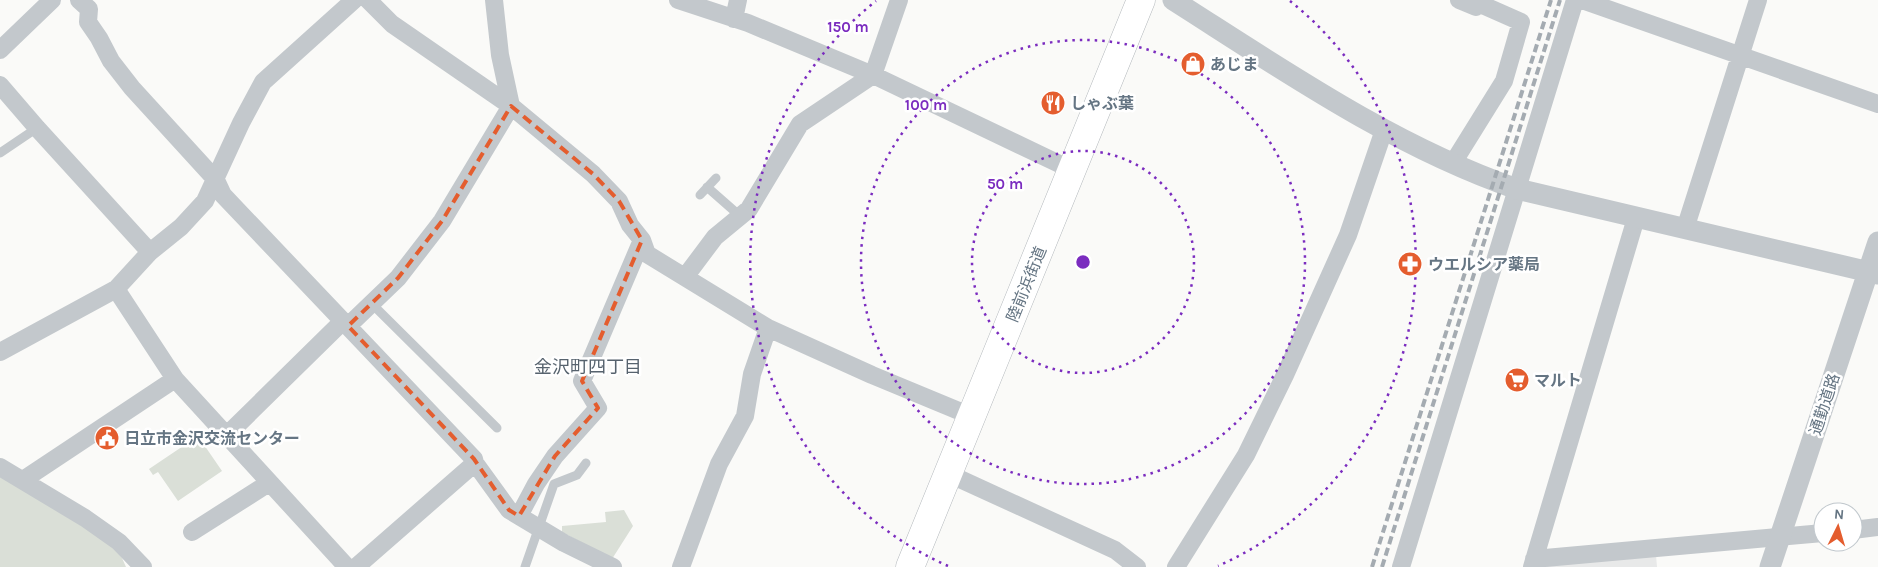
<svg xmlns="http://www.w3.org/2000/svg" width="1878" height="567" font-family="Karla,'Noto Sans JP',sans-serif">
<style>
.built{fill:#e8e9e9}
.green{fill:#dadfd7}
.lines{fill:none;stroke-linecap:round;stroke-linejoin:round}
.trunk-casing{stroke:#b4b9bd;stroke-width:29}
.service{stroke:#c3c8cc;stroke-width:9}
.minor{stroke:#c3c8cc;stroke-width:18}
.tertiary{stroke:#c3c8cc;stroke-width:21}
.trunk{stroke:#fff;stroke-width:28}
.rail{stroke:#a4abb1;stroke-width:4;stroke-dasharray:8 4;stroke-linecap:butt}
.marked{fill:none;stroke:#e45d2e;stroke-width:4;stroke-dasharray:10 6;stroke-linejoin:round}
.ring{fill:none;stroke:#7b2cbf;stroke-width:2.5;stroke-dasharray:2.5 5}
.labels{text-anchor:middle;stroke-width:5;stroke-linejoin:round;paint-order:stroke}
.poi-label{font-size:16px;font-weight:bold;fill:#657583;stroke:#fff;text-anchor:start}
.street-label{font-size:16px;fill:#657583;stroke:#fff}
.neighbourhood-label{font-size:18px;fill:#57636e;stroke:#fff}
.centre{fill:#7b2cbf;stroke:#fff;stroke-width:2.5}
.ring-label{font-size:15px;text-anchor:middle;font-weight:bold;fill:#7b2cbf;stroke:#fff;stroke-width:5;stroke-linejoin:round;paint-order:stroke}
</style>
<rect width="100%" height="100%" fill="#fafaf8"/>
<path class="built" d="M 1656,555 L 1657,567 L 1538,567 Z"/>
<path class="green" d="M 198,436 L 222,471 L 178,501 L 158,472 L 153,475 L 149,469 Z
M 0,476 L 109,542 L 122,558 L 126,567 L 0,567 Z
M 624,510 L 633,526 L 612,559 L 562,532 L 562,526 L 606,522 L 605,512 Z"/>
<g class="lines">
<defs>
<path id="trunk" d="M 910,567 L 1141,0"/>
</defs>
<use href="#trunk" class="trunk-casing"/>
<path class="service" d="M 0,153 L 37,128
M 707,187 L 740,216
M 700,195 L 716,178
M 372,304 L 497,428
M 525,567 L 554,484 L 577,475 L 586,463"/>
<path class="minor" d="M 79,0 L 89,9 L 88,22 L 99,38 L 111,61 L 132,88 L 216,180 L 223,195 L 474,459 L 475,463
M 368,0 L 392,24 L 511,106 L 593,174 L 619,201 L 630,225 L 642,240 L 647,254 L 768,328 L 872,375 L 971,416
M 678,0 L 748,23 L 873,75 L 1072,170
M 1459,0 L 1476,7 L 1479,0
M 1582,0 L 1878,104
M 734,19 L 738,0
M 0,50 L 52,0
M 0,85 L 37,128 L 150,252
M 1453,163 L 1504,81 L 1521,22 L 1478,3
M 1685,229 L 1758,0
M 685,277 L 715,237 L 749,209 L 800,124 L 873,75 L 899,0
M 116,289 L 175,379 L 347,567
M 348,326 L 398,278 L 442,221 L 511,106 L 500,55 L 494,0
M 0,352 L 116,289 L 150,252 L 181,227 L 205,201 L 241,123 L 263,82 L 354,0
M 226,436 L 343,321
M 0,467 L 85,518 L 119,542 L 143,567
M 949,474 L 1115,550 L 1137,567
M 23,480 L 175,379
M 519,516 L 536,484 L 555,456 L 598,408 L 582,381 L 642,240
M 1853,530 L 1878,527
M 192,532 L 269,483
M 1534,559 L 1823,533
M 356,567 L 475,463 L 509,510 L 564,543 L 613,567
M 681,567 L 719,464 L 745,416 L 752,374 L 768,328
M 1176,567 L 1246,455 L 1285,375 L 1348,235 L 1384,130
M 1401,567 L 1575,0
M 1532,567 L 1636,218"/>
<path class="tertiary" d="M 1173,0 C 1283,70 1393,146 1517,189 L 1878,274
M 1770,567 L 1878,242"/>
<use href="#trunk" class="trunk"/>
<path class="rail" d="M 1372,567 L 1551,0
M 1382,567 L 1560,0"/>
</g>
<path class="marked" d="M 511,106 L 593,174 L 619,201 L 642,240 L 582,381 L 598,408 L 555,456 L 519,516 L 509,510 L 474,459 L 348,326 L 398,278 L 442,221 Z"/>
<g class="ring">
<circle cx="1083" cy="262" r="111"/>
<circle cx="1083" cy="262" r="222"/>
<path d="M948 566A333 333 0 0 1 876 1M1290 1A333 333 0 0 1 1218 566"/>
</g>
<defs>
<symbol id="shop-disc" viewBox="-11 -11 22 22"><circle r="9.5" fill="#e45d2e" stroke="#fff"/><path d="M-5-2.5h2.3a2.7 3.5 0 0 1 5.4 0H5L5.5 6h-11ZM-1.5-2.5h3a1.5 2.3 0 0 0-3 0Z" fill="#fff"/></symbol>
<symbol id="restaurant-disc" viewBox="-11 -11 22 22"><circle r="9.5" fill="#e45d2e" stroke="#fff"/><path d="M-5-6h1v4h1v-4h1v4h1v-4h1v5L-1.5 .5V6h-2V.5L-5-1ZM5-6V6H3V1.5H1.5Q1.5-4 5-6Z" fill="#fff"/></symbol>
<symbol id="pharmacy-disc" viewBox="-11 -11 22 22"><circle r="9.5" fill="#e45d2e" stroke="#fff"/><path d="M-2-6h4v4h4v4h-4v4h-4v-4h-4v-4h4Z" fill="#fff"/></symbol>
<symbol id="supermarket-disc" viewBox="-11 -11 22 22"><circle r="9.5" fill="#e45d2e" stroke="#fff"/><path d="M-6-5.5h2.5l.6 2H6L4.5 2H-2.5L-4.4-4H-6ZM-1.5 3.2a1.3 1.3 0 1 0 .1 0ZM3 3.2a1.3 1.3 0 1 0 .1 0Z" fill="#fff"/></symbol>
<symbol id="civic-disc" viewBox="-11 -11 22 22"><circle r="9.5" fill="#e45d2e" stroke="#fff"/><path d="M-.6-6.5H3V-4.5H.6V-3L4-1V1h2V6H-6V1h2V-1L-.6-3ZM-1.2 2.5V6h2.4V2.5Z" fill="#fff"/></symbol>
</defs>
<g fill-rule="evenodd">
<use href="#shop-disc" x="1179" y="50" width="28" height="28"/>
<use href="#restaurant-disc" x="1039" y="89" width="28" height="28"/>
<use href="#pharmacy-disc" x="1396" y="250" width="28" height="28"/>
<use href="#supermarket-disc" x="1503" y="366" width="28" height="28"/>
<use href="#civic-disc" x="93" y="424" width="28" height="28"/>
</g>
<g class="labels">
<g class="poi-label">
<text x="1210" y="70">あじま</text>
<text x="1070" y="109">しゃぶ葉</text>
<text x="1428" y="270">ウエルシア薬局</text>
<text x="1534" y="386">マルト</text>
<text x="124" y="444">日立市金沢交流センター</text>
</g>
<g class="street-label">
<text transform="translate(1026 284) rotate(-68)" y="6">陸前浜街道</text>
<text transform="translate(1824 404) rotate(-72)" y="6">通勤道路</text>
</g>
<g class="neighbourhood-label">
<text x="588" y="373">金沢町四丁目</text>
</g>
</g>
<circle cx="1083" cy="262" r="8" class="centre"/>
<g class="ring-label">
<text x="848" y="32">150 m</text>
<text x="926" y="110">100 m</text>
<text x="1005" y="189">50 m</text>
</g>
<g transform="translate(1838 527) rotate(5)"><circle r="24" fill="#ffffff" stroke="#c1c8cd"/>
<path d="M0-4L9 19L0 12L-9 19Z" fill="#e45d2e"/>
<text y="-8" font-size="14" font-weight="bold" text-anchor="middle" fill="#657583">N</text>
</g>
</svg>
